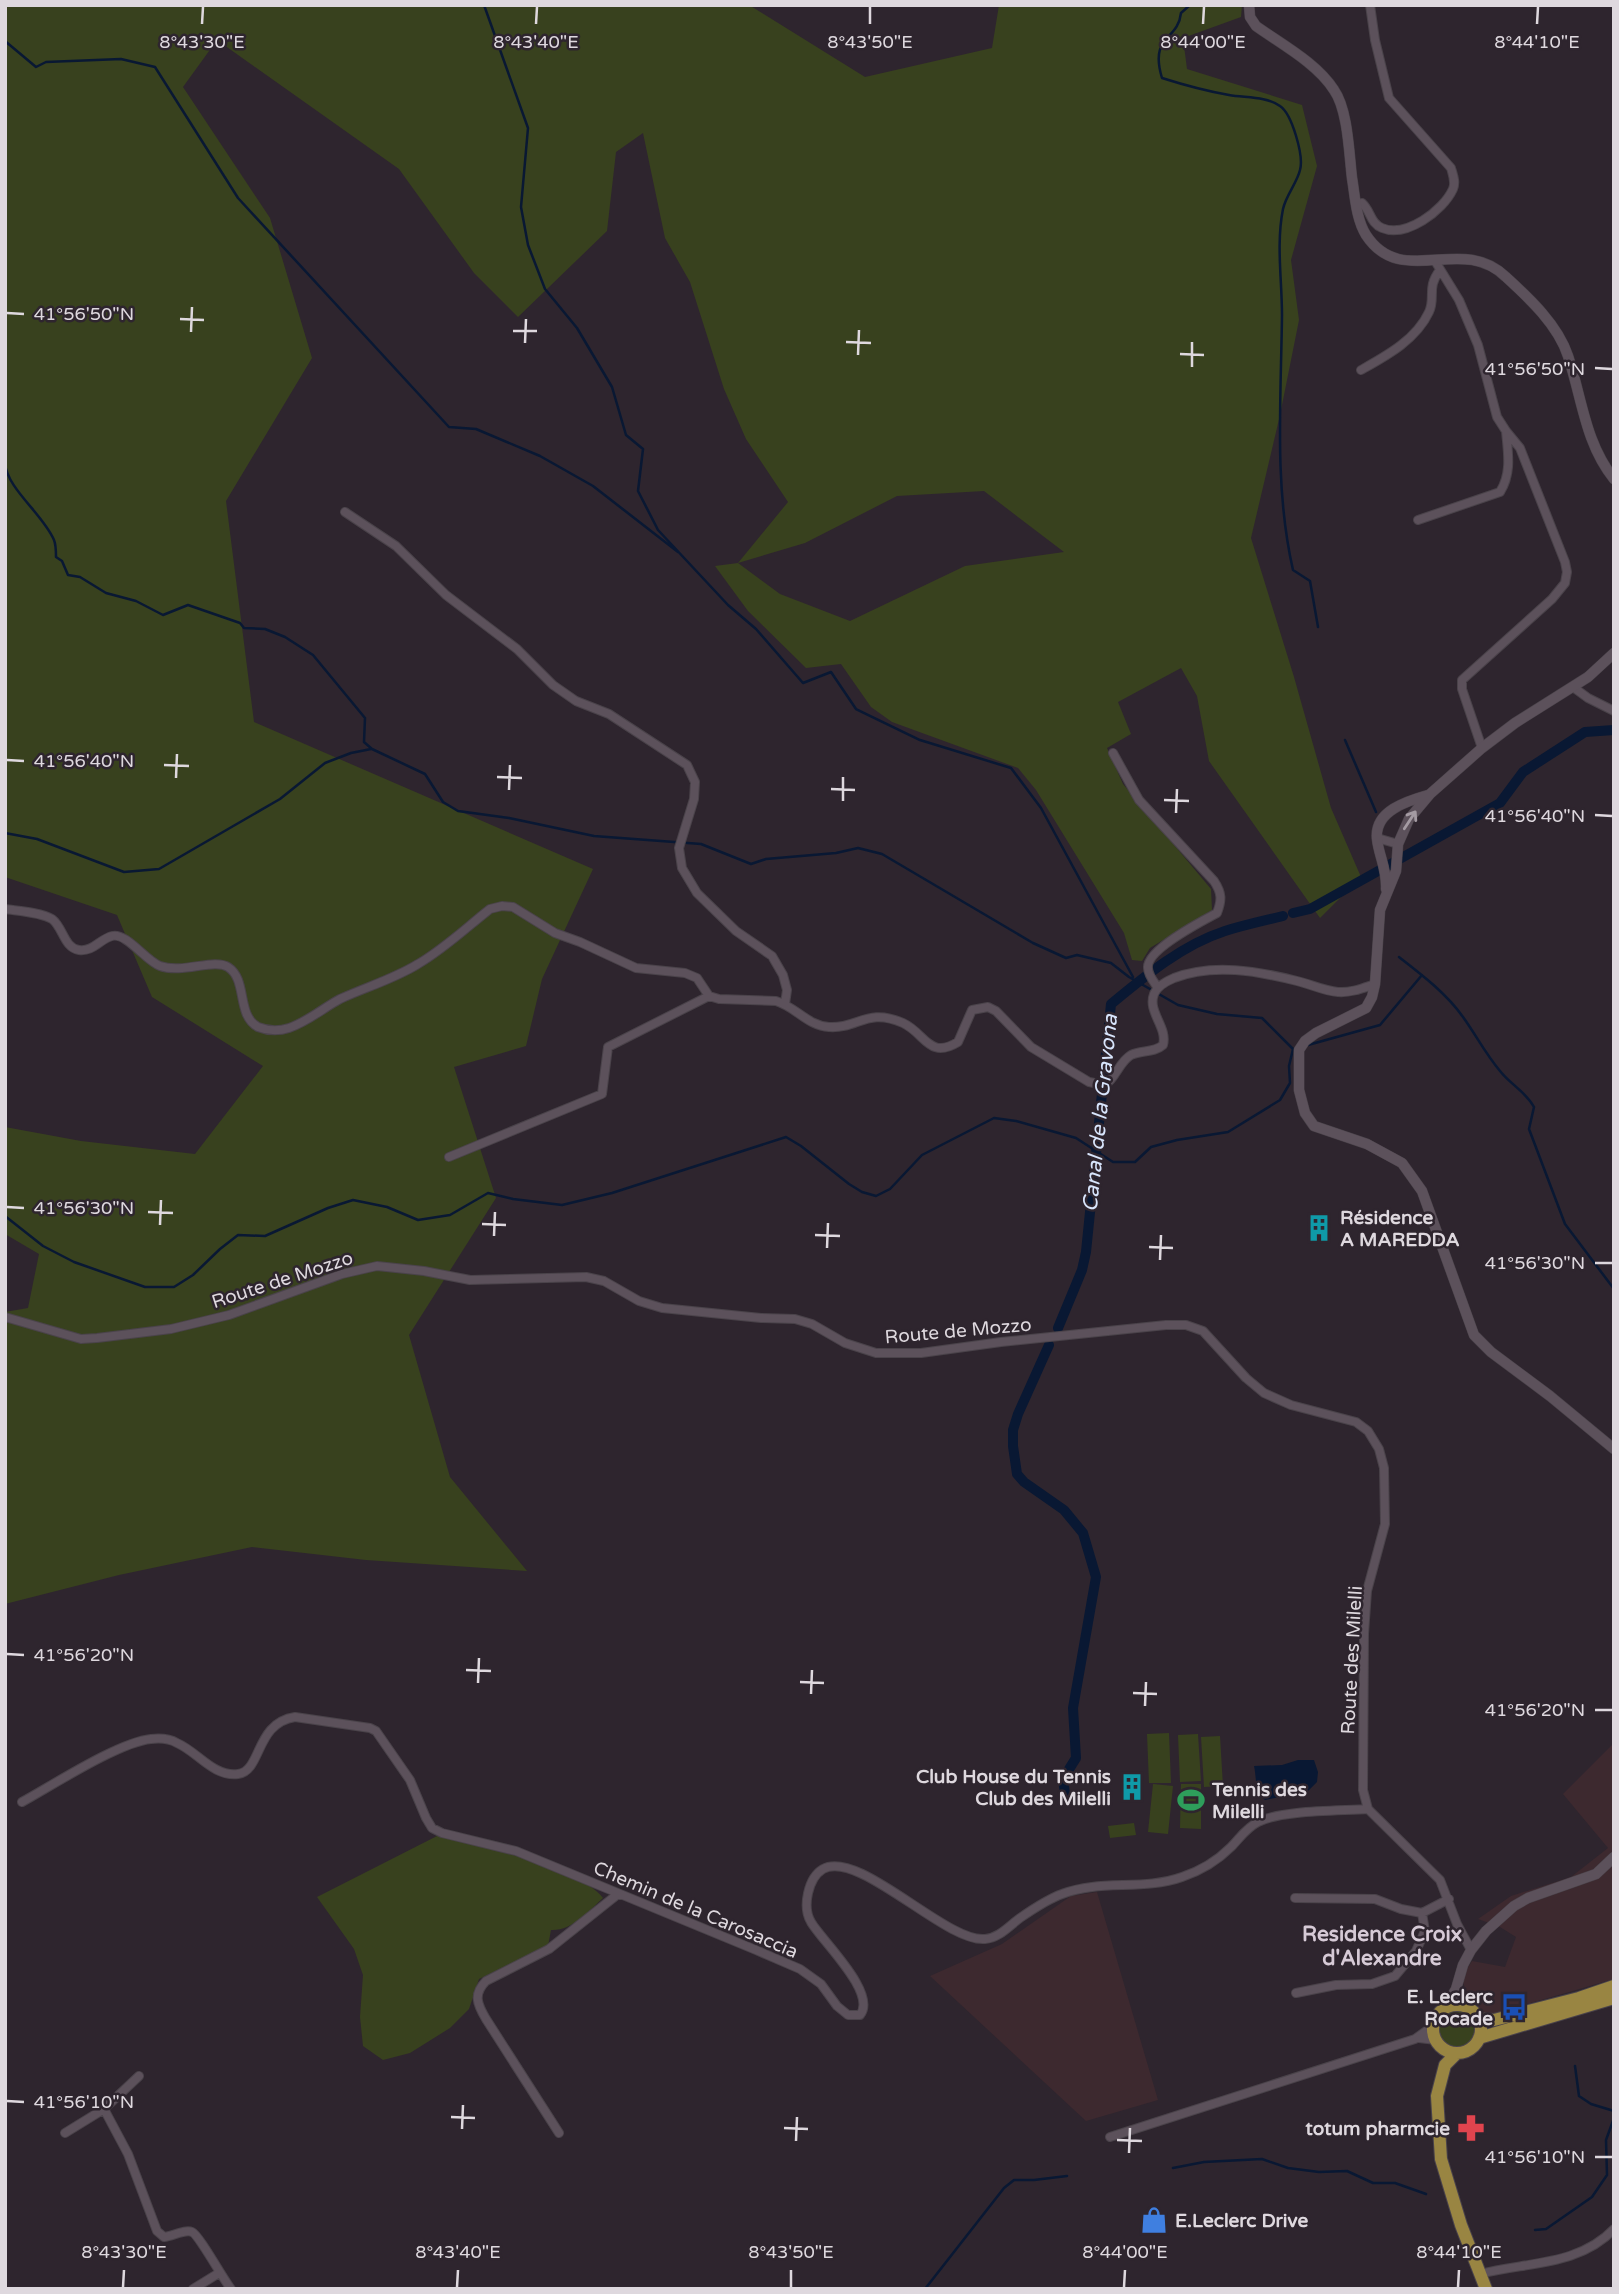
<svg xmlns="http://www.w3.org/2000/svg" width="1619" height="2294" font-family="'Varela Round',sans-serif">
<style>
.commercial{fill:#3d292f}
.green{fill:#38411e;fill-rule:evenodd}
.water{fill:#091833}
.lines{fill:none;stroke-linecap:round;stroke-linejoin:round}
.stream{stroke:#091833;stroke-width:2.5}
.canal{stroke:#091833;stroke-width:10}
.minor-casing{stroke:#4a434a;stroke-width:10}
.tertiary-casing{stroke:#4a434a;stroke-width:11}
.primary-casing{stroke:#4a434a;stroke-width:14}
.minor{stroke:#5c515b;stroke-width:8}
.tertiary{stroke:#5c515b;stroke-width:10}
.primary{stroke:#998542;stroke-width:12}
.oneway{stroke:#a49ba3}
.ticks{fill:none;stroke:#ded8de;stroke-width:2.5}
.labels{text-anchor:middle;stroke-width:5;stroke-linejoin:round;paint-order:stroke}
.poi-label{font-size:19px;font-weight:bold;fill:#ded8de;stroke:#2e252e;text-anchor:start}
.street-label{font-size:19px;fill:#ded8de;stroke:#2e252e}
.water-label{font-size:21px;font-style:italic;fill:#d8e5fc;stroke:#2e252e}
.neighbourhood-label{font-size:21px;font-weight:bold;fill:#d6cad6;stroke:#2e252e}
.ticks-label{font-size:18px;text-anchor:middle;fill:#ded8de;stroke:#2e252e;stroke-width:5;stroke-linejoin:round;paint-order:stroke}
</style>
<rect width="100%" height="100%" fill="#2e252e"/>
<path class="commercial" d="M 1614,1743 L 1614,1979 L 1496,2013 L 1484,2013 L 1470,2003 L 1463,1982 L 1465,1972 L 1472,1961 L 1505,1967 L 1516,1937 L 1500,1927 L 1478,1919 L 1511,1896 L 1571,1877 L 1608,1848 L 1563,1794 Z
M 1097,1892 L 1158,2100 L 1086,2121 L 930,1976 L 1002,1944 L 1071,1896 Z"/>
<path class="green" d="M 5,5 L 749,5 L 865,77 L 992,48 L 999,5 L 1242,5 L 1241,17 L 1183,38 L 1187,69 L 1302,105 L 1317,166 L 1291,260 L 1299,320 L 1280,415 L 1251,538 L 1294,677 L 1331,808 L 1361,877 L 1320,918 L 1209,761 L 1197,696 L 1181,668 L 1118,702 L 1131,734 L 1107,748 L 1123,784 L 1211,889 L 1212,910 L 1150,948 L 1142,961 L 1132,960 L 1124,933 L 1036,790 L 1018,768 L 892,722 L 871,707 L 841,664 L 806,668 L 748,611 L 715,566 L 738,563 L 788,502 L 746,439 L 724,389 L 690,282 L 665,238 L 643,133 L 616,152 L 607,231 L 518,317 L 474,273 L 399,169 L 217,40 L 183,87 L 270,218 L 312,358 L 226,501 L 254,722 L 593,869 L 542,979 L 526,1046 L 454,1067 L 496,1198 L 409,1335 L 450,1477 L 527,1571 L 366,1560 L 252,1547 L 119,1575 L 5,1604 L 5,1312 L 28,1308 L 39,1254 L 5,1234 L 5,1127 L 81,1141 L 195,1154 L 263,1066 L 152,997 L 117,915 L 5,877 ZM 984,491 L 1064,552 L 965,566 L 850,621 L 780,594 L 738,563 L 805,543 L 897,496 Z
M 1169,1733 L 1171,1783 L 1149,1783 L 1147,1734 Z
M 1198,1734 L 1201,1781 L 1180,1782 L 1178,1735 Z
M 1220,1736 L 1223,1786 L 1204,1787 L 1201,1737 Z
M 1153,1784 L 1173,1786 L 1168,1834 L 1148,1832 Z
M 1181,1784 L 1201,1784 L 1201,1829 L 1180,1828 Z
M 1134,1823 L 1136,1835 L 1110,1838 L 1108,1826 Z
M 439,1835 C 476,1845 583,1869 603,1898 C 588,1912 572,1931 551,1930 L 548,1946 L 479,1979 L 469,2009 L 450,2028 L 410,2053 L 383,2060 L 363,2046 L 360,2017 L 363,1975 L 354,1949 L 317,1897 Z
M1439 2029a18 18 0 1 1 36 0a18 18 0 1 1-36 0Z"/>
<path class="water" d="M 1298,1760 L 1314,1760 L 1318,1772 L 1317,1782 L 1308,1791 L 1265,1800 C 1254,1792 1257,1779 1254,1766 L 1282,1765 Z"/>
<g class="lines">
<path class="stream" d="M 484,5 L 528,128 L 521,207 L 528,245 L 545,289 L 577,328 L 612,387 L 626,435 L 643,449 L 638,491 L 658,530 L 728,605 L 756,629 L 803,683 L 831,672 L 856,709 L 920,740 L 1011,768 L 1041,808 L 1133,977
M 1190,5 L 1181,13 C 1178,41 1149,35 1162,78 C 1184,85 1206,91 1229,95 C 1245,98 1266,96 1280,106 C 1292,114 1304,156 1300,170 C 1297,183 1286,195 1283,209 C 1276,244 1282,280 1282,315 C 1281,400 1274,487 1293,570 L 1310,581 L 1318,627
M 5,41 L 36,67 L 46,62 L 121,59 L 155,67 L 238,198 L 449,427 L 476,429 L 540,456 L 593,486 L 678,552
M 5,463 C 7,489 43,514 54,540 C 56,545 56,551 56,557 L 62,561 L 68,575 L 80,577 L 106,593 L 136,601 L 163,615 L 188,605 L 240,623 L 244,628 L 265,629 L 285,637 L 313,655 L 365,718 L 364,742 L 372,749 L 425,774 L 443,802 L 458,811 L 509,818 L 594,836 L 701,844 L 751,864 L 766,859 L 836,853 L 858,848 L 882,854 L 1033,943 L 1066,958 L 1077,955 L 1111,963 L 1129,977 L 1178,1005 L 1217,1014 L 1262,1018 L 1293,1049
M 1345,740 L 1376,812
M 5,833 L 37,839 L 124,872 L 159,869 L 280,799 L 325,763 L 351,753 L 371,749
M 1399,957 C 1421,974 1447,994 1463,1017 C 1476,1035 1485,1053 1500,1071 C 1511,1085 1525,1091 1534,1107 L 1529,1129 L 1565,1224 L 1614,1289
M 1308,1045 L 1380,1025 L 1422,975
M 5,1216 L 43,1246 L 74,1262 L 145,1287 L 174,1287 L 193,1275 L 220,1249 L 238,1235 L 265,1236 L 328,1208 L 353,1200 L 387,1207 L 418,1220 L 450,1215 L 488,1193 L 513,1199 L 562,1205 L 612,1193 L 786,1137 L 801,1146 L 849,1184 L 862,1192 L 876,1196 L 890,1189 L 922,1155 L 994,1118 L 1016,1121 L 1076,1138 L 1113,1162 L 1135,1162 L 1151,1147 L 1177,1140 L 1228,1132 L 1280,1100 L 1290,1083 L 1289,1066 L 1293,1049 L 1295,1049
M 1575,2066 L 1579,2096 L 1591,2104 L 1614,2111
M 1173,2168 L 1204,2162 L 1262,2159 L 1288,2168 L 1319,2172 L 1347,2171 L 1373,2183 L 1395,2183 L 1426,2194
M 1535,2230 L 1546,2229 L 1592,2197 L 1607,2175 L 1606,2140 L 1614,2118
M 925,2289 L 1004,2188 L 1014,2180 L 1034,2180 L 1067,2176"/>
<path class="canal" d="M 1293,913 L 1310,909 L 1500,803 L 1523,772 L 1585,732 L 1614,730
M 1058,1328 L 1082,1270 L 1086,1252 L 1111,1004 C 1145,976 1182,945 1225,931 C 1244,925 1263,921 1283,916
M 1049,1345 L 1018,1414 L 1013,1430 L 1013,1446 L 1017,1474 L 1024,1482 L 1064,1510 L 1083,1533 L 1096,1577 L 1073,1708 L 1076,1758 L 1063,1779 L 1065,1794"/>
<defs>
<path id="minor" d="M 1356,205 L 1362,203 C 1371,211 1370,223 1382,228 C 1406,238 1443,211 1453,189 C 1456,182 1453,175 1451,168 L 1389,98 L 1375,40 L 1370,5
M 1435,261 L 1459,300 L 1478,345 L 1497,417 L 1506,431 L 1520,448 L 1565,562 L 1567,572 L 1565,583 L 1552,599 L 1462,680 L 1462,689 L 1482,748
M 1361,370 C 1386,356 1416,340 1429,312 C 1436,297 1426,288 1440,270
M 345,512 L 396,546 L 446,595 L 517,649 L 553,685 L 576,701 L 609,714 L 687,765 L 695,782 L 694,799 L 679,848 L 682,868 L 697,893 L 736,931 L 772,956 L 783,975 L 787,990 L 785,1004
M 1418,520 L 1500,492 C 1512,473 1508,453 1506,431
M 1573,687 L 1588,698 L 1614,711
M 1113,753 L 1139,800 L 1214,881 C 1222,893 1222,900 1217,913 C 1202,921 1146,950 1148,968 C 1148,975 1154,982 1158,988
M 1377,838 L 1398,844
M 5,909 C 19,911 40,912 52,919 C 63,927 64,948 79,950 C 93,952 100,939 112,936 C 126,932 146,961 160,966 C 183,974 214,958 228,967 C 248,980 236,1015 258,1027 C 268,1031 280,1031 289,1028 C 309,1021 323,1008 340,999 C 366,987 394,979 418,964 C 444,949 467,927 490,909 L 502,906 L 513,907 L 555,933 L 580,942 L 636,968 L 685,973 L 697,978 L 709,996 L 719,999 L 776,1001 C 796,1007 808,1026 829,1027 C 858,1029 867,1007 903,1023 C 925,1033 929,1060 958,1042 L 972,1010 L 988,1007 L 996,1011 L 1031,1047 L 1089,1082 L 1105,1085 C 1116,1078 1119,1062 1131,1055 C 1141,1050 1154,1053 1163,1045 C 1168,1027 1147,1012 1154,994 C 1157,986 1167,981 1174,978 C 1213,963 1257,971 1297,981 C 1310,984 1324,991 1338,992 C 1351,993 1363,988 1375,984
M 449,1157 L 602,1094 L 608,1047 L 709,996
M 5,1317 L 81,1339 L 97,1338 L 171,1329 L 229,1315 L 342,1274 L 377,1266 L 424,1271 L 470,1280 L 586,1277 L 604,1281 L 639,1301 L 662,1308 L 761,1318 L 795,1319 L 812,1324 L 845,1343 L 876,1353 L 921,1353 L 1001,1342 L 1166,1325 L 1186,1325 L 1203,1331 L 1246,1378 L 1264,1393 L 1291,1405 L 1356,1422 L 1368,1431 L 1379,1449 L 1384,1468 L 1385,1524 L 1367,1591 L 1364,1634 L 1363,1790 L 1368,1809 L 1440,1880 L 1457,1924 L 1471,1950
M 22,1802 C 53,1785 119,1742 151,1739 C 160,1738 170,1739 177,1743 C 198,1752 213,1777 238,1774 C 262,1771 255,1723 295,1717 L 370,1728 L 376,1731 L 410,1780 L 426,1818 L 432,1828 L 442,1833 L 516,1851 L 756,1950 L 800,1969 L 821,1984 L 837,2006 L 848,2015 L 860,2015 C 878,1993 821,1940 811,1922 C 802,1907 808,1878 823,1869 C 859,1849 946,1943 985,1939 C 999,1938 1009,1926 1020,1918 C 1033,1909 1048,1899 1062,1894 C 1100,1879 1143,1891 1182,1877 C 1200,1871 1217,1861 1231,1847 C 1240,1838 1246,1828 1258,1822 C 1281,1810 1339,1811 1368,1809
M 1295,1898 L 1375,1899 L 1401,1909 L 1422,1913 L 1449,1899
M 1296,1993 L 1336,1985 L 1372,1984 L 1395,1976 L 1416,1951 L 1425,1931 L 1422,1913
M 1419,2038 L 1436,2040
M 104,2109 L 139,2076
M 65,2133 L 104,2109 L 128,2154 L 157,2231 L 164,2237 C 173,2236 185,2229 192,2232 C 199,2235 223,2279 231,2289
M 559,2133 L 486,2019 C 477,2004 473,1994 486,1981 L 549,1949 L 618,1894
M 1110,2137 L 1415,2039 L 1433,2026
M 1480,2274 C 1526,2262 1579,2266 1614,2229
M 193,2289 L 219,2273"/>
<path id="tertiary" d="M 1249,5 L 1250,17 L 1256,26 C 1281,44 1317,63 1334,90 C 1348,110 1349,153 1352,178 C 1355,196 1356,219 1366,235 C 1402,290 1461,233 1506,277 C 1529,298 1558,325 1568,356 C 1582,398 1585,443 1614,479
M 1614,653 L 1588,677 L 1515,723 L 1482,748 L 1430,794 L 1409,819 L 1398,844 L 1396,871 L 1380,910 L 1375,984 L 1372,997 L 1366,1008 L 1316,1033 L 1305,1041 L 1299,1050 L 1299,1090 L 1305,1113 L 1314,1126 L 1367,1144 L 1402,1163 L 1422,1191 L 1474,1335 L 1491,1352 L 1550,1396 L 1614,1449
M 1386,889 C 1387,868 1379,857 1377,839 C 1374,811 1407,801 1428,795
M 1456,1989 L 1465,2006
M 1444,2009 L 1456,1989 L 1463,1965 L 1471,1950 L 1486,1931 L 1514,1906 L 1528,1898 L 1596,1874 L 1614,1857"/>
<path id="primary" d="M1433 2029a24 24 0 1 1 48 0a24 24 0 1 1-48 0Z
M 1479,2019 L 1494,2020 L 1579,1998 L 1614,1986
M 1479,2038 L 1614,1998
M 1457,2053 L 1445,2065 L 1437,2096 L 1441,2159 L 1461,2225 L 1486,2289"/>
</defs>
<use href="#minor" class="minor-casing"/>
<use href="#tertiary" class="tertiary-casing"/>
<use href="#primary" class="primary-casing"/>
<use href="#minor" class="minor"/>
<use href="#tertiary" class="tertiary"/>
<use href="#primary" class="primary"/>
</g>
<defs><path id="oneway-shaft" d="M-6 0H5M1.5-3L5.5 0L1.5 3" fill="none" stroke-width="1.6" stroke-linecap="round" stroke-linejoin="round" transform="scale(1.75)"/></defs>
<use class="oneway" href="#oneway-shaft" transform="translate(1410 820) rotate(-57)"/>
<path class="ticks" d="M 202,24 L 203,7M 536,24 L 537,7M 870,24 L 870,7M 1203,24 L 1204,7M 1537,24 L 1538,7M 7,313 L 24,314M 180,319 L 204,320M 513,331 L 537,331M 191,332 L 192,307M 846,342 L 871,343M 525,343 L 526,319M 1180,354 L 1204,355M 858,355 L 859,330M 1192,367 L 1192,342M 1595,368 L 1612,369M 7,760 L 24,761M 164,765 L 189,766M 497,777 L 522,778M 176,778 L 177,754M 831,789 L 855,790M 509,790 L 510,765M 1164,800 L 1189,801M 843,801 L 843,777M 1176,813 L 1177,789M 1595,815 L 1612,816M 7,1207 L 24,1208M 148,1212 L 173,1213M 482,1224 L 506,1225M 160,1225 L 161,1200M 815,1235 L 840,1236M 494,1236 L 495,1212M 1149,1247 L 1173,1248M 827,1248 L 828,1223M 1160,1260 L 1161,1235M 1595,1263 L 1612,1263M 7,1654 L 24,1655M 466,1670 L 491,1671M 800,1682 L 824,1683M 478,1683 L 479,1658M 1133,1693 L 1157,1694M 811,1694 L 812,1670M 1145,1706 L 1146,1682M 1595,1710 L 1612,1710M 7,2101 L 24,2102M 451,2117 L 475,2118M 784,2128 L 808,2129M 462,2129 L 463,2105M 1117,2140 L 1142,2141M 796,2141 L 797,2117M 1129,2153 L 1130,2128M 1595,2157 L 1612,2157M 123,2287 L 124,2270M 457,2287 L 458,2270M 791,2287 L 791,2270M 1124,2287 L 1125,2270M 1458,2287 L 1459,2270"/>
<defs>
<symbol id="building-bare" viewBox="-9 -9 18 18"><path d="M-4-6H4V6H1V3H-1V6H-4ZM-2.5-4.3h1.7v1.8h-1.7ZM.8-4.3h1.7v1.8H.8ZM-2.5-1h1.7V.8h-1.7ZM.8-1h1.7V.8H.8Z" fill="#0f9aa8" stroke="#2e252e" stroke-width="2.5" paint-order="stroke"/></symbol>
<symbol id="stadium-bare" viewBox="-9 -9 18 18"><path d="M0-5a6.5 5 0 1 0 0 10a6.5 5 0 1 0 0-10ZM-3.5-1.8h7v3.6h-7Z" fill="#2e9e5b" stroke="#2e252e" stroke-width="2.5" paint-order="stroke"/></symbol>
<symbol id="bus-bare" viewBox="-9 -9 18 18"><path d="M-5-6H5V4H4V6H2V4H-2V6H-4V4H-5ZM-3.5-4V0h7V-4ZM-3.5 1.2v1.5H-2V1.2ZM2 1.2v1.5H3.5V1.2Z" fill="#1a4fb4" stroke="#2e252e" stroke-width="2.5" paint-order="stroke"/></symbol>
<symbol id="pharmacy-bare" viewBox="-9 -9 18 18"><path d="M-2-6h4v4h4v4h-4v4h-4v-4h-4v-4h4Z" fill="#e0444e" stroke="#2e252e" stroke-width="2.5" paint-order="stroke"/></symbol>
<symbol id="shop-bare" viewBox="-9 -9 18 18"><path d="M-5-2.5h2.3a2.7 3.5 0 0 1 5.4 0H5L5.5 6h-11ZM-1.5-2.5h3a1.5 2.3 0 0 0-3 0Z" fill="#3f7fe0" stroke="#2e252e" stroke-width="2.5" paint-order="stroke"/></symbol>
</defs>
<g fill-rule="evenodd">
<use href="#building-bare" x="1300" y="1209" width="38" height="38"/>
<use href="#building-bare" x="1113" y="1768" width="38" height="38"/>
<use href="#stadium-bare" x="1172" y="1781" width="38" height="38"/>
<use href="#bus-bare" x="1495" y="1988" width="38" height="38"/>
<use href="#pharmacy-bare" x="1452" y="2109" width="38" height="38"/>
<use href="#shop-bare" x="1135" y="2201" width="38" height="38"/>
</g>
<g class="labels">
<g class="poi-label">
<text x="1340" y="1224">Résidence<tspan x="1340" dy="22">A MAREDDA</tspan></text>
<text x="1111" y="1783" text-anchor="end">Club House du Tennis<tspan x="1111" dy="22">Club des Milelli</tspan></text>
<text x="1212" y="1796">Tennis des<tspan x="1212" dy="22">Milelli</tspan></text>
<text x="1493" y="2003" text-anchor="end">E. Leclerc<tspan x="1493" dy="22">Rocade</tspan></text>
<text x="1450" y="2135" text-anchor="end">totum pharmcie</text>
<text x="1175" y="2227">E.Leclerc Drive</text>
</g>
<g class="street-label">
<text transform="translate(282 1279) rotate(-18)" y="7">Route de Mozzo</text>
<text transform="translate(958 1330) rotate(-5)" y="7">Route de Mozzo</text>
<text transform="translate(1351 1660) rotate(-87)" y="7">Route des Milelli</text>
<text transform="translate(696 1909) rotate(23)" y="7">Chemin de la Carosaccia</text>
</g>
<g class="water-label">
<text transform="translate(1100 1113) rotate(-84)" y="7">Canal de la Gravona</text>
</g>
<g class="neighbourhood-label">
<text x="1382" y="1941">Residence Croix<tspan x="1382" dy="24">d'Alexandre</tspan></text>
</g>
</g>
<g class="ticks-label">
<text x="202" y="48">8°43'30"E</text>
<text x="536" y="48">8°43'40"E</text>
<text x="870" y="48">8°43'50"E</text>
<text x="1203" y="48">8°44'00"E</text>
<text x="1537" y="48">8°44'10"E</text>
<text x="84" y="320">41°56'50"N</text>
<text x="1535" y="375">41°56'50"N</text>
<text x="84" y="767">41°56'40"N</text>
<text x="1535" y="822">41°56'40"N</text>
<text x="84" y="1214">41°56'30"N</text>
<text x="1535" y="1269">41°56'30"N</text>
<text x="84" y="1661">41°56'20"N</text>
<text x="1535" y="1716">41°56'20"N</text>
<text x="84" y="2108">41°56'10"N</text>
<text x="1535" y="2163">41°56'10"N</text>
<text x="124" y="2258">8°43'30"E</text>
<text x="458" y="2258">8°43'40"E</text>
<text x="791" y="2258">8°43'50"E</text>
<text x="1125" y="2258">8°44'00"E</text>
<text x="1459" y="2258">8°44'10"E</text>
</g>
<rect width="1619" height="2294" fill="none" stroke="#ded8de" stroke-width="14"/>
</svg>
